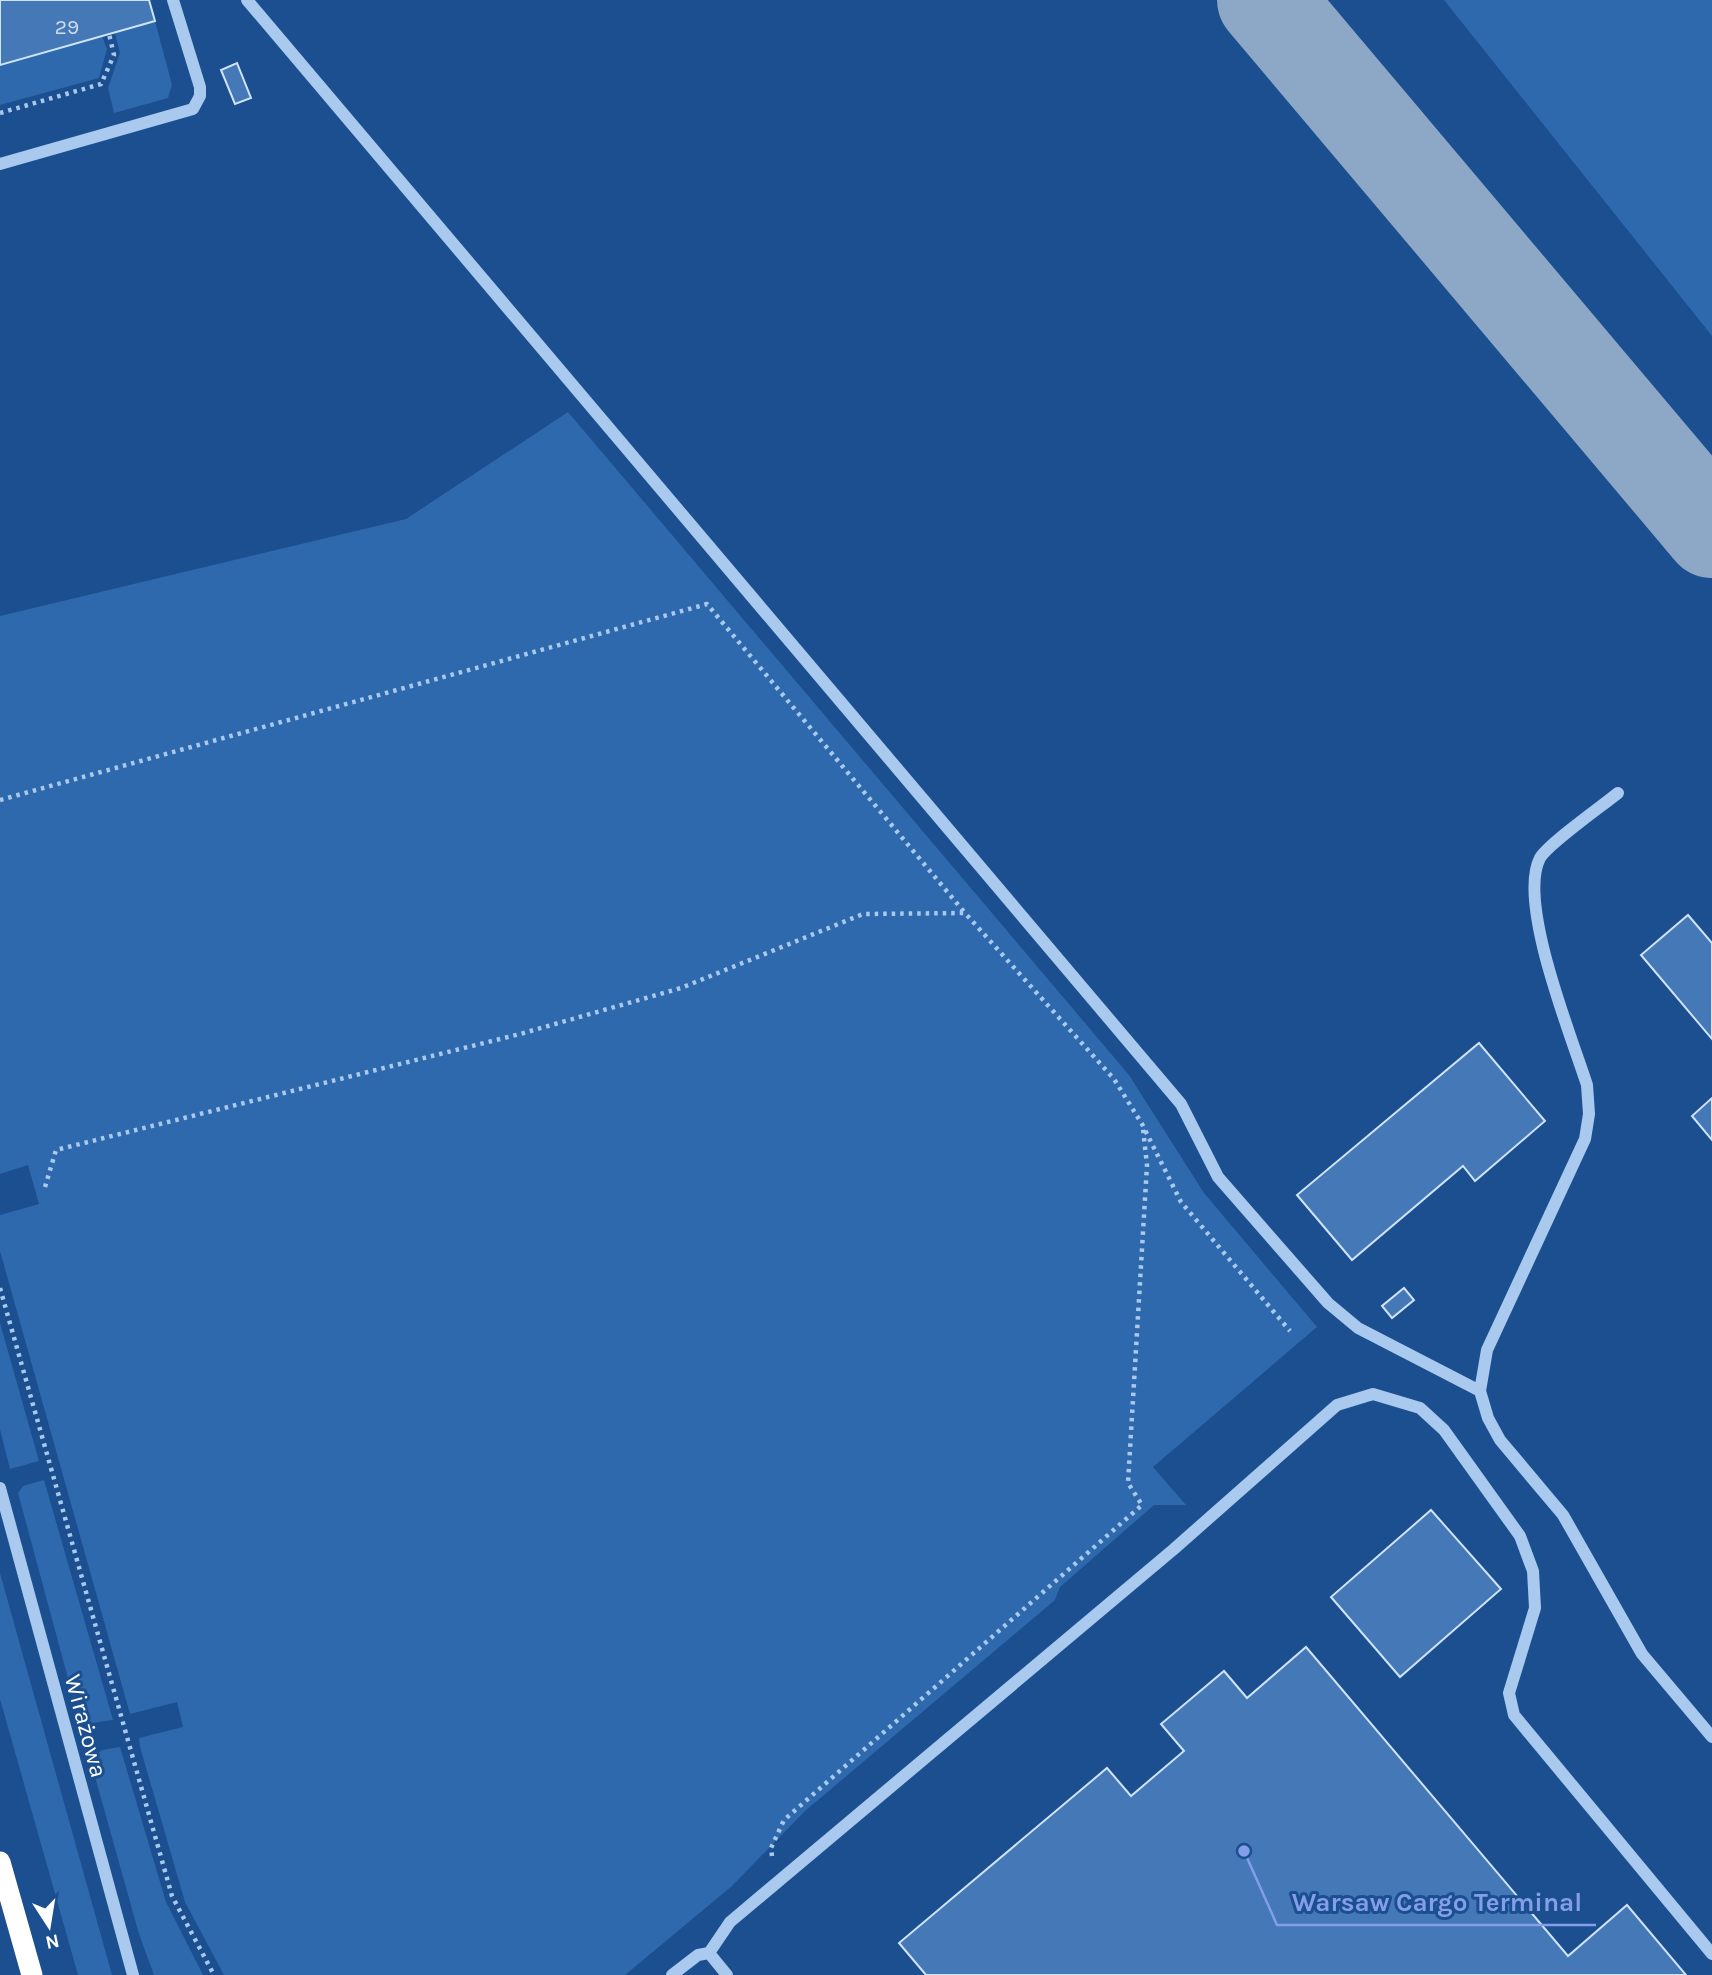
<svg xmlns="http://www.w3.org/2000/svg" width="1712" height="1975" font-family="Karla,sans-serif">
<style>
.green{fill:#2e69ad}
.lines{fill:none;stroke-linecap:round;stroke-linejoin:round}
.taxiway{stroke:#8da7c7;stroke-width:96}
.building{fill:#4478b7;stroke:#cfe3fa;stroke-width:2}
.path{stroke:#a9c9ee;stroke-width:4.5;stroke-dasharray:3.5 5;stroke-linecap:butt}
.minor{stroke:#a9c9ee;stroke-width:12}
.highway{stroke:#fff;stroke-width:21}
.labels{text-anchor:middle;stroke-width:6;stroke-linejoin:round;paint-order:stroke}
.number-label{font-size:21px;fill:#d0dded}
.street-label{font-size:24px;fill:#fff;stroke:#1b4f8f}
.leader{fill:none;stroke:#839eea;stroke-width:2.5}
.callout-dot{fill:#839eea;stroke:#1b4f8f;stroke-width:2.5}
.callout-label{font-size:26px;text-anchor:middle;font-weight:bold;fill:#839eea;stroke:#1b4f8f;stroke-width:6;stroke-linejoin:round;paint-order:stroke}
</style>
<rect width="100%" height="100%" fill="#1b4f8f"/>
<path class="green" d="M 1444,0 L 1712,0 L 1712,336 Z
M 155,21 L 172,85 L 168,98 L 114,113 L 108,88 L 120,53 L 115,33 Z
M 102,36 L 107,49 L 99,78 L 0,105 L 0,65 Z
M 568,412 L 1129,1075 L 1204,1193 L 1317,1327 L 1153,1467 L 1186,1505 L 1154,1505 L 1060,1587 L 1055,1600 L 805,1811 L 732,1886 L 625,1975 L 224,1975 L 185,1902 L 140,1747 L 139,1738 L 183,1727 L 177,1702 L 130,1714 L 0,1251 L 0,1215 L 39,1204 L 28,1165 L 0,1174 L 0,616 L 406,519 Z
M 0,1323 L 39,1461 L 10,1469 L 0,1429 Z
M 44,1480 L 113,1720 L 85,1724 L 79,1719 L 18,1493 L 23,1486 Z
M 0,1573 L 112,1975 L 78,1975 L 0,1699 Z
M 120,1747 L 166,1902 L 203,1975 L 154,1975 L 139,1934 L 90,1759 L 102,1750 Z"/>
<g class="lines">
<path class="taxiway" d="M 1265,0 L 1712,530"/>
</g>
<path class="building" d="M 0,0 L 149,0 L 155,21 L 0,65 Z
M 237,63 L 251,98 L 235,104 L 221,70 Z
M 1688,915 L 1712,943 L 1712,1039 L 1641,955 Z
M 1479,1043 L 1545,1121 L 1475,1181 L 1463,1166 L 1352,1260 L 1297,1195 Z
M 1712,1098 L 1712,1140 L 1692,1116 Z
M 1404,1288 L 1414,1300 L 1392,1318 L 1382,1306 Z
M 1431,1510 L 1501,1589 L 1400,1677 L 1331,1597 Z
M 1306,1647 L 1568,1956 L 1627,1905 L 1686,1975 L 926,1975 L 899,1943 L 1107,1768 L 1131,1796 L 1184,1751 L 1161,1724 L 1224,1671 L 1247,1698 Z"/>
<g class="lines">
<path class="path" d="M 0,113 L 101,84 L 114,55 L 109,34
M 0,800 L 707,604 L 965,913
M 45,1187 L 56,1150 L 520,1034 L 681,988 L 863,914 L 965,913 L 1114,1079 L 1142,1124 L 1181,1202 L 1290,1331
M 0,1288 L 172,1896 L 214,1975
M 772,1856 L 771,1848 L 784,1820 L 1142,1505 L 1128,1483 L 1147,1165 L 1143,1129"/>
<path class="minor" d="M 247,0 L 1181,1104 L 1218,1177 L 1328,1303 L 1358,1328 L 1480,1391
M 0,164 L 193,109 L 200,96 L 200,87 L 173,0
M 1618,793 C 1602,806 1548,844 1540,858 C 1517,902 1571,1035 1587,1085 L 1589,1114 L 1585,1139 L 1487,1350 L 1480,1391 L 1488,1418 L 1500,1440 L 1563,1515 L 1642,1654 L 1712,1737
M 0,1488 L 133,1975
M 709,1953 L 727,1975
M 672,1975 L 698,1955 L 709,1953 L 730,1922 L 1174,1549 L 1337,1405 L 1373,1394 L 1420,1408 L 1444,1430 L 1520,1536 L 1533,1571 L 1535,1608 L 1509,1693 L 1514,1715 L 1712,1954"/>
<path class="highway" d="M 0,1862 L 32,1975"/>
</g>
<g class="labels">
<g class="number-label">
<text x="67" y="34">29</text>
</g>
<g class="street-label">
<text transform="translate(86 1726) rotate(75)" y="8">Wirażowa</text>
</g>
</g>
<path class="leader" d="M1244 1851L1277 1925H1596"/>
<circle class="callout-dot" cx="1244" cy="1851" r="7"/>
<g class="callout-label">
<text x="1437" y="1911">Warsaw Cargo Terminal</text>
</g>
<g transform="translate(49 1926) rotate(168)" stroke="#1b4f8f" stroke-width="5" paint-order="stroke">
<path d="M0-5L12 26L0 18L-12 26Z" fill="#ffffff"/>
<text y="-10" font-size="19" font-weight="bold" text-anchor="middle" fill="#ffffff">N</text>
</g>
</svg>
